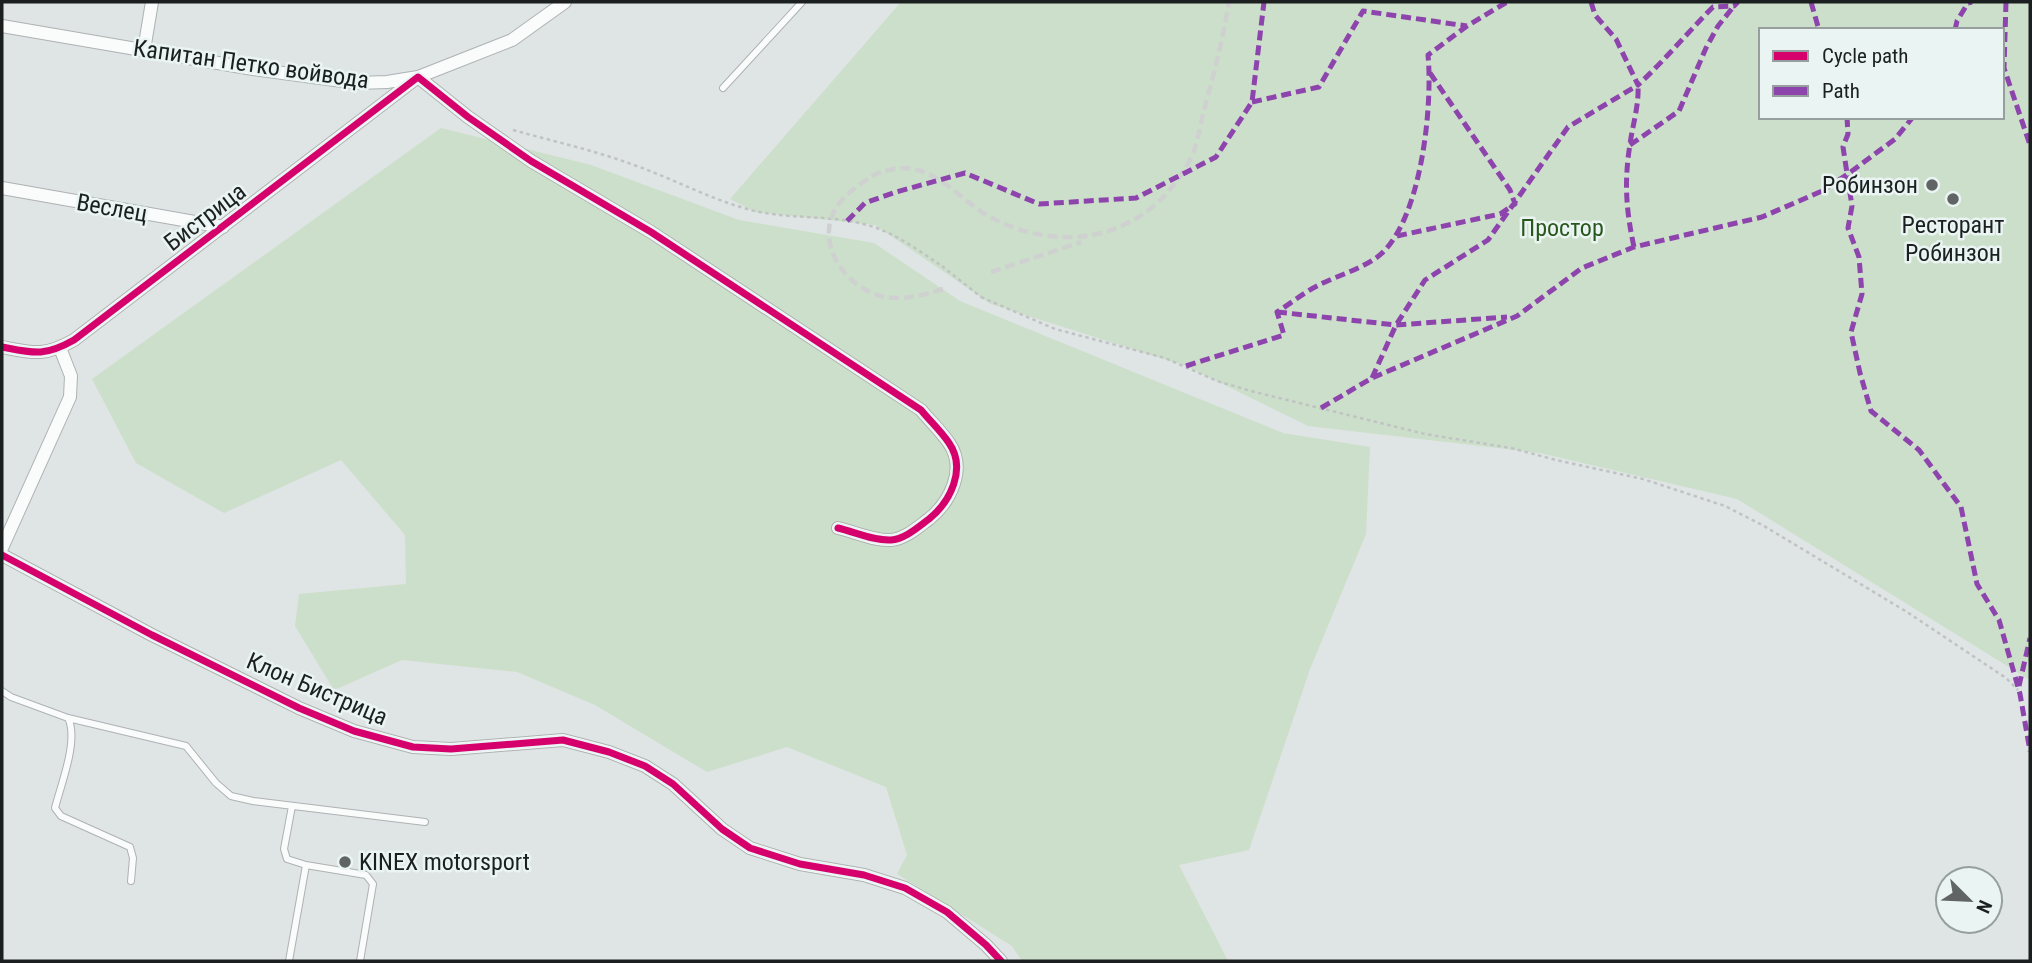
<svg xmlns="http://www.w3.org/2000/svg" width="2032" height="963" font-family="'Roboto Condensed',sans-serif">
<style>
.green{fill:#ccdfca;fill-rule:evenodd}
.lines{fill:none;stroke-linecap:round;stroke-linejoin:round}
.lane-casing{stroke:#aeb2b2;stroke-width:8}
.street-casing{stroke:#aeb2b2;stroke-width:14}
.path{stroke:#c0c3c3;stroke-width:2.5;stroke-dasharray:3.5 3.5;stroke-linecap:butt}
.lane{stroke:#fafbfb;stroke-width:6}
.street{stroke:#fafbfb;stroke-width:12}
.rail{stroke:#cfd0d0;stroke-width:4.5;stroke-dasharray:10 5;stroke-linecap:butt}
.path-bridge{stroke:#c0c3c3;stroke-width:2.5;stroke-dasharray:3.5 3.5;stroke-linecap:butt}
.quiet{stroke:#8e44ad;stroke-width:5;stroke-dasharray:10 5;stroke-linecap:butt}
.cycleway-casing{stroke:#e9f4f3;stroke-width:11}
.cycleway{stroke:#d6006c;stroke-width:7}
.poi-dot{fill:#606464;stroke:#e9f4f3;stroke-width:2.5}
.labels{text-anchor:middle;stroke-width:5;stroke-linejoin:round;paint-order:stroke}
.street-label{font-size:24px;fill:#1b1f1f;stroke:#e9f4f3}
.poi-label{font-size:24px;fill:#1b1f1f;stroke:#e9f4f3;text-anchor:end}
.park-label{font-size:24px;fill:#29571b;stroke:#e9f4f3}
</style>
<rect width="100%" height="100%" fill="#dfe4e4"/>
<path class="green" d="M 901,2 L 2030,2 L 2030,680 L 1737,499 L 1540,453 L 1308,426 L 1186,366 L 991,304 L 875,225 L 755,212 L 730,199 ZM 1761,30 L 2002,30 L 2002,117 L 1761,117 Z
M 441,128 L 591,165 L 739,220 L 874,243 L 960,301 L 1283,433 L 1370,447 L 1366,534 L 1310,669 L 1249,850 L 1179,865 L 1228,961 L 1022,961 L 1012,946 L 897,874 L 907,855 L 886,787 L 787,747 L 707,772 L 595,705 L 517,672 L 402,660 L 334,690 L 295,626 L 299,594 L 406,584 L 405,535 L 341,460 L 224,513 L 136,463 L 92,379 Z"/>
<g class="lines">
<defs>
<path id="lane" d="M 723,88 L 802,2
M 2,691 L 11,697 L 68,718 C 79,740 61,784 55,808 L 61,816 L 130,847 L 133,858 L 131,881
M 68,718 L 186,746 L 216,783 L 231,796 L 253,801 L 425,822
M 292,806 L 284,849 L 287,859 L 306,865 L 366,875 L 373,884 L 360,961
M 289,961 L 306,865"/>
<path id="street" d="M 2,26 L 253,69 L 357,83 L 387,82 L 418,77 L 512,40 L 565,2
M 144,50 L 152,2
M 2,188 L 223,227
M 2,347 C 33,353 44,357 74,340 L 418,77 L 468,117 L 531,161 L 651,232 L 921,410 C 930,421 941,431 949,443 C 967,469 950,502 929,519 C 918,527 905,539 891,540 C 874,541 855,532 838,528
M 2,548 L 70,397 L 71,376 L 60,348
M 2,555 L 152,635 L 299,708 L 354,731 L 413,747 L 451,749 L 563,740 L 609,752 L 645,766 L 673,784 L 722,829 L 750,848 L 800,864 L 864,875 L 905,888 L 947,912 L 986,945 L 1001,961"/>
</defs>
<use href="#lane" class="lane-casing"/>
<use href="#street" class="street-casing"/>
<path class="path" d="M 513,130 C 552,141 593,150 631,164 C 672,178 709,199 751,210 C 789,220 829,214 867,225 C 894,232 919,251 942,266
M 981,297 L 1055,329 L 1165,358 L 1217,381 L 1251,391 L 1425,434 L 1511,448 L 1556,460 L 1643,479 L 1725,506 L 1764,526 L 1907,612 L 2006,678 L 2018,690"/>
<use href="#lane" class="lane"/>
<use href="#street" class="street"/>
<path class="rail" d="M 991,272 L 1081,242
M 943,289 C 925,295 904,300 886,297 C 852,292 820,253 831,219 C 836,200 858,185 874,175 C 880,171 887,171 894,169 C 934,162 959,200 990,217 C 1068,258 1152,236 1192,156 C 1198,142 1200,125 1204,110 C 1214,74 1223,38 1229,2"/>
<path class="path-bridge" d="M 942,266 L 981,297"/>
<path class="quiet" d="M 1591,2 L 1595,15 L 1616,39 L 1638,85 C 1665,60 1688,32 1713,7 L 1734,6 L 1738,2
M 1811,2 L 1819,30
M 2006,2 L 2004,68 L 2030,145
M 1955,30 L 1957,21 L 1968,3 L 1972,2
M 1252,102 L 1319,87 L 1363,11 L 1467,26
M 1847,117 L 1848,134 L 1843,147 L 1852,206 L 1848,228 L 1859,257 L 1862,294 L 1851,332 L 1860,373 L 1871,411 L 1919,450 L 1961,507 L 1977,584 L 1999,620 L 2020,694 L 2030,751
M 1630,145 L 1679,111 L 1706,48 L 1718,26 L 1734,6
M 847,221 L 865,203 L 896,192 L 965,173 L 1039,204 L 1136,198 L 1216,157 L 1252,102 L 1264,2
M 1397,236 L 1500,214 L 1515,204 L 1510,190 L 1430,73
M 1634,247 C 1626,210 1624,182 1630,144 C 1633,123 1639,106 1638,85
M 1277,312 L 1396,325 L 1507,317
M 1186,366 L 1284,335 L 1277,312 C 1290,304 1303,293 1317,286 C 1336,276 1359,270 1376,258 C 1421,226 1433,107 1428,55 L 1467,26 L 1507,2
M 1372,378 L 1396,325 L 1425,280 L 1488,240 L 1568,127 L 1638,85
M 1321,408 L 1372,378 L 1517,316 L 1582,268 L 1634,247 L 1762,217 L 1822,191 L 1848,174 L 1895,139 L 1913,117
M 2019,686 L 2030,638"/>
<defs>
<path id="cycleway" d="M 2,347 C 33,353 44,357 74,340 L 418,77 L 468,117 L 531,161 L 651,232 L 921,410 C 930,421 941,431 949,443 C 967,469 950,502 929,519 C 918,527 905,539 891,540 C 874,541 855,532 838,528
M 2,555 L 152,635 L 299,708 L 354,731 L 413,747 L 451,749 L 563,740 L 609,752 L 645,766 L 673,784 L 722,829 L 750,848 L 800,864 L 864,875 L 905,888 L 947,912 L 986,945 L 1001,961"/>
</defs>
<use href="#cycleway" class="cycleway-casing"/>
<use href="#cycleway" class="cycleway"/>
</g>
<g class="poi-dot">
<circle cx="1932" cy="185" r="7"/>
<circle cx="1953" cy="199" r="7"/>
<circle cx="345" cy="862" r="7"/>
</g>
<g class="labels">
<g class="street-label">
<text transform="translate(251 64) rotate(8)" y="8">Капитан Петко войвода</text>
<text transform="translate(112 208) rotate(10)" y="8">Веслец</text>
<text transform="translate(205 217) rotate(-37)" y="8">Бистрица</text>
<text transform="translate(317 689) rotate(23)" y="8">Клон Бистрица</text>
</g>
<g class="poi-label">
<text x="1918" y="193">Робинзон</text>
<text x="1953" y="233" text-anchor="middle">Ресторант<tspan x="1953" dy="28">Робинзон</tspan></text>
<text x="359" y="870" text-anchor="start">KINEX motorsport</text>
</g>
<g class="park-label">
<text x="1562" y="236">Простор</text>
</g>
</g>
<rect width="2032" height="963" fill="none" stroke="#1b1f1f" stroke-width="7"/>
<rect x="1759" y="28" width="245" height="91" fill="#e9f4f3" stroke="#979f9e" stroke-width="2"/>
<rect x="1773" y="51" width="35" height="10" fill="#d6006c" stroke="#979f9e" stroke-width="2"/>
<text x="1822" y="63" font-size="21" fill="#1b1f1f">Cycle path</text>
<rect x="1773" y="86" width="35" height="10" fill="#8e44ad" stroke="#979f9e" stroke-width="2"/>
<text x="1822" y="98" font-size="21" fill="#1b1f1f">Path</text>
<g transform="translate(1969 900) rotate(114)"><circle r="33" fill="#e9f4f3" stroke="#979f9e" stroke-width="2"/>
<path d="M0-5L12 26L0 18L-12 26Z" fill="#606464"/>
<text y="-10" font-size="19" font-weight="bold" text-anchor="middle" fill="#1b1f1f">N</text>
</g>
</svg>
